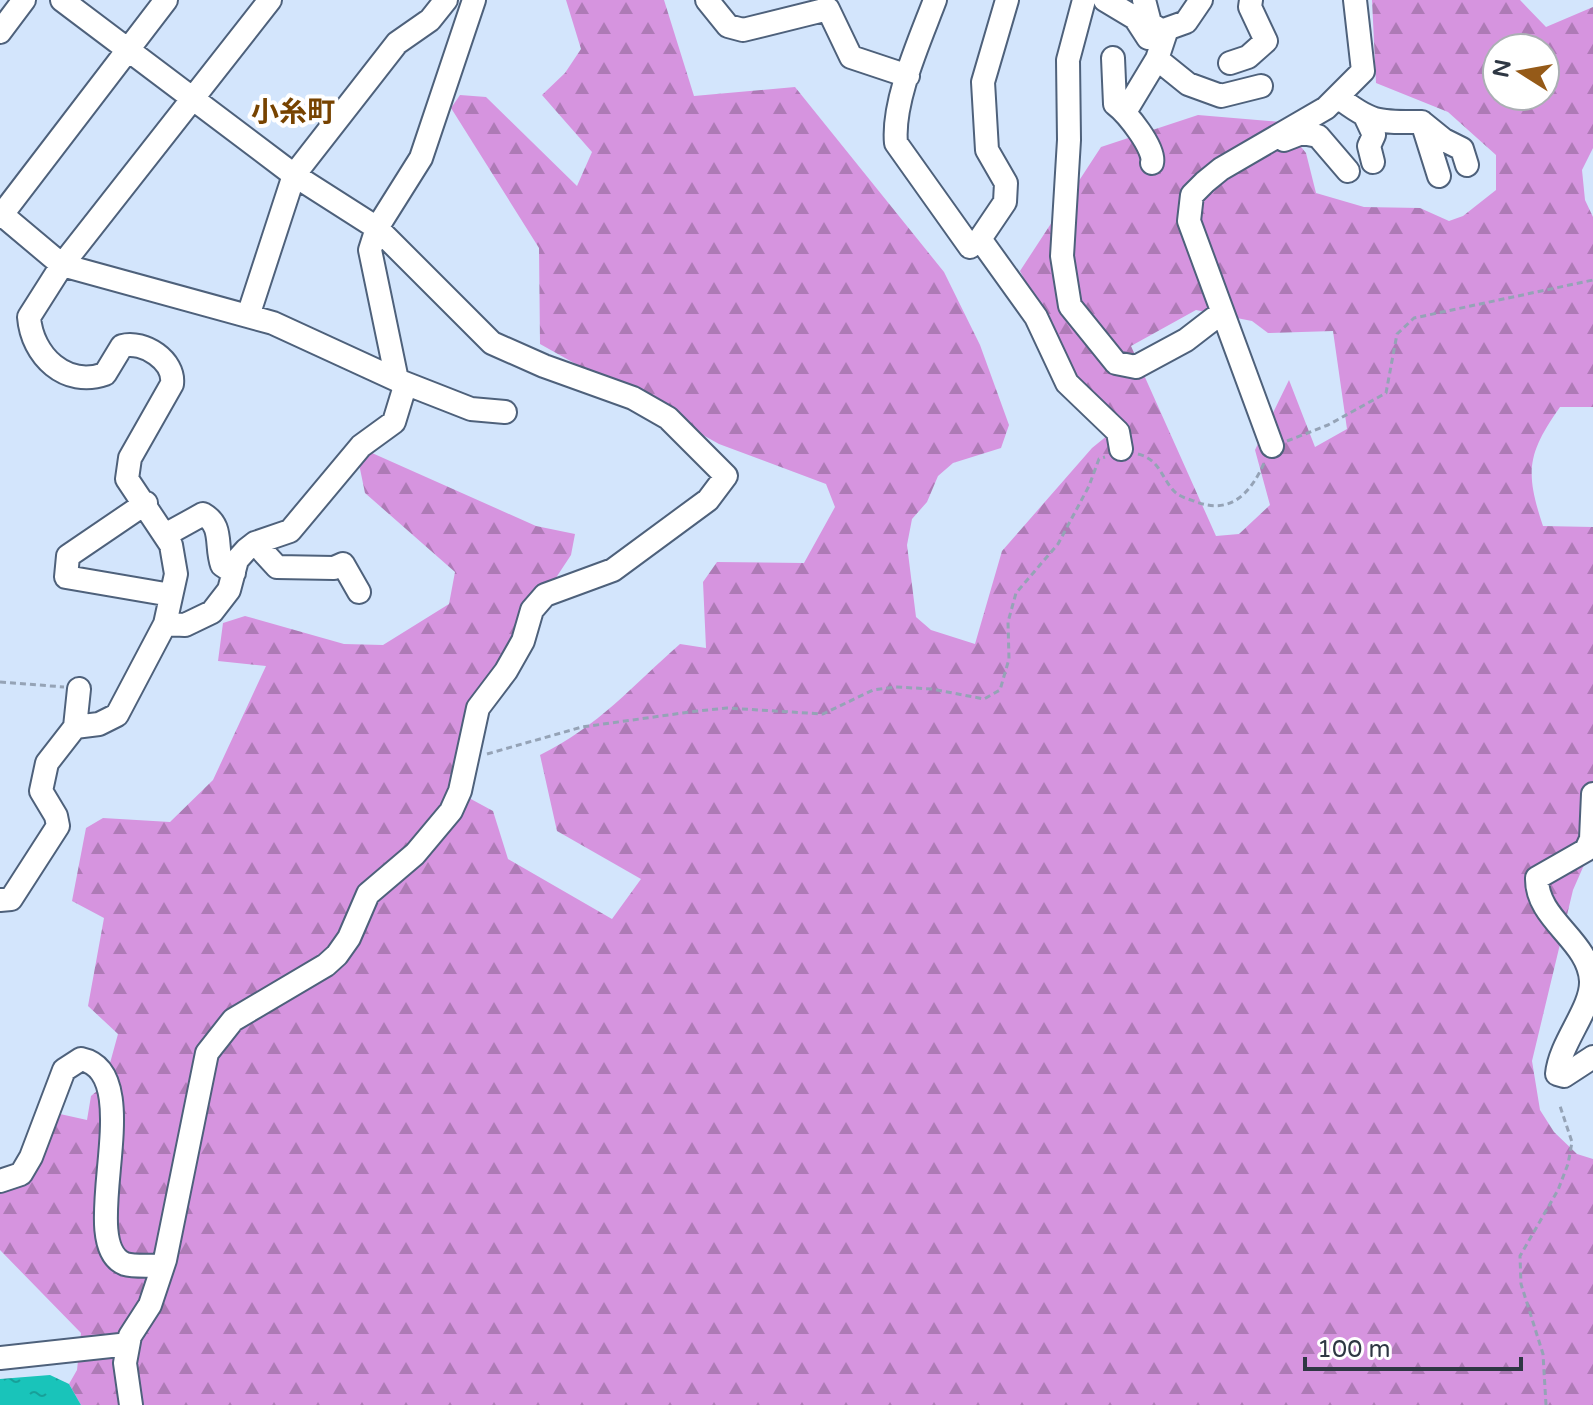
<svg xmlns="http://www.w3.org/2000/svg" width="1593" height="1405" font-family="'Varela Round','Noto Sans JP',sans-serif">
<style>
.forest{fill:url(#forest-firs);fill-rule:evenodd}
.water{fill:url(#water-ripples)}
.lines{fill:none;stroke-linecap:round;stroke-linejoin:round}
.minor-casing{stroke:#4e617b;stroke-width:26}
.path{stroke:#95a3b6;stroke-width:3;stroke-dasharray:6 4;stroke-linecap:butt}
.minor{stroke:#fff;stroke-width:22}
.labels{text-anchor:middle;stroke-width:8;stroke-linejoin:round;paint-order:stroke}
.quarter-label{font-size:28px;font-weight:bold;fill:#774300;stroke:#fff}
</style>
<defs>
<pattern id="forest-firs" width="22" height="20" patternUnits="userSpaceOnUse" patternTransform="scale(2)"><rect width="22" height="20" fill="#d694df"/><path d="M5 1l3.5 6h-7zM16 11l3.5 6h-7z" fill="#ae7ab6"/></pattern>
<pattern id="water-ripples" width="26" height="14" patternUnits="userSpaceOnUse" patternTransform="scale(2)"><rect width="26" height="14" fill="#19c4ba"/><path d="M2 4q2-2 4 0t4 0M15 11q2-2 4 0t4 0" fill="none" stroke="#17a099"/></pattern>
</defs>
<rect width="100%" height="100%" fill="#d3e5fc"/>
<path class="forest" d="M 566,0 L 664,0 L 694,96 L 795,87 L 944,272 L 980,345 L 1009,425 L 1001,448 L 953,463 L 938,476 L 927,502 L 912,519 L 907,545 L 916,617 L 931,630 L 975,644 L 1002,551 L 1092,448 L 1108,435 L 1020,271 L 1101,147 L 1198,115 L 1281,122 L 1306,153 L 1316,193 L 1364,207 L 1420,208 L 1449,221 L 1463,216 L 1496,190 L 1496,155 L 1448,112 L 1376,83 L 1372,0 L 1520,0 L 1546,27 L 1593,7 L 1593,148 L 1582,170 L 1585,200 L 1593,217 L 1593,407 L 1560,407 C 1527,454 1525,472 1543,526 L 1593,527 L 1593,857 L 1584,865 L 1573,890 L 1532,1061 L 1540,1110 L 1554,1132 L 1577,1154 L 1593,1159 L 1593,1405 L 81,1405 L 69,1384 L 77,1370 L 81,1333 L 0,1250 L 0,1170 L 23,1181 L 60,1114 L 87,1120 L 91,1096 L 104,1085 L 118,1034 L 88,1006 L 104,918 L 72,901 L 86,828 L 103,818 L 170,822 L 213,780 L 266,666 L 218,661 L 223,623 L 245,616 L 344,644 L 383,645 L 449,604 L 455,572 L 365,493 L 359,464 L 372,453 L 536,526 L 575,534 L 571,555 L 468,711 L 469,798 L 493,811 L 508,859 L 612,919 L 641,879 L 557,831 L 540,755 C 598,727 633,685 680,644 L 706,648 L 703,582 L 717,562 L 804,563 L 835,507 L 826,484 L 719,444 L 540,344 L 539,248 L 451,108 L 460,95 L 486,97 L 577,186 L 592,152 L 542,95 L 565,73 L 581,49 ZM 1497,48 L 1545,48 L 1545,96 L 1497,96 ZM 1196,310 L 1252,321 L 1268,333 L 1333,331 L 1347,429 L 1315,447 L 1289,380 L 1255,450 L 1270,505 L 1239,534 L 1216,536 L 1131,346 Z"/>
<path class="water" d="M 50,1375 L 69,1384 L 81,1405 L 0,1405 L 0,1379 Z"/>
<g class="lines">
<defs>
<path id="minor" d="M 62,0 L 294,175 L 377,228 L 492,343 L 544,366 L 633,398 L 668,418 L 726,476 L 708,500 L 613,570 L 545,595 L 532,610 L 523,641 L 506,671 L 478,708 L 460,791 L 451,811 L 415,854 L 368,894 L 349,938 L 337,955 L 326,965 L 233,1020 L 207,1053 L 165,1260 L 150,1305 L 130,1336 L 125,1363 L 131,1405
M 707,0 L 728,26 L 743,30 L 828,9 L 851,57 L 908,76
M 935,0 C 920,40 892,101 896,143 L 970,247 L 980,239 L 1005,202 L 1006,183 L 987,150 L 983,82 L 1007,0
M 1084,0 L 1068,60 L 1069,140 L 1062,256 L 1070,306 L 1116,363 L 1136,367 L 1186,340 L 1221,313
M 1105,0 L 1135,18 L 1148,38
M 1144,0 L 1150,23 L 1161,31 L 1186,22 L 1201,0
M 0,32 L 24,0
M 1113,58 L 1115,104 C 1127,113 1156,149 1152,163
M 1157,59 L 1188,84 L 1221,96 L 1261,86
M 1230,63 L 1248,57 L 1266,41 L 1250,7 L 1251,0
M 1338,97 C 1373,124 1379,122 1422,122 L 1439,176
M 1125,112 L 1157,59 L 1167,29
M 1366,118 L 1374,135 L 1369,146 L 1373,162
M 1423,123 L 1444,140 L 1462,149 L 1467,165
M 1284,140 L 1302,133 L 1318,136 L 1348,171
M 0,213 L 62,265 L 273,323 L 397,380 L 370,250 L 377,228 L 421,158 L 474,0
M 0,217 L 166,0
M 980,239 L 1036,317 L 1067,383 L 1118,432 L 1121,449
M 248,316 L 294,175 L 397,43 L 430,20 L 446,0
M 397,380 L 471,409 L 505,412
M 1272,446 L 1189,221 L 1192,195 L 1205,182 L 1221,169 L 1326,108 L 1363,71 L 1355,0
M 146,503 L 68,556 L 66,577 L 171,595
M 165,535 L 203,514 C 224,526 215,545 222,565 L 234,573
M 255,543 L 277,567 L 334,568 L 343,564 L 359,592
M 165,624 L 185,625 L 212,612 L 229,590 L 237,560 L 246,550 L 255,543 L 290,531 L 361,446 L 394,422 L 405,386
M 75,727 L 79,689
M 1593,794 L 1591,839 L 1586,850 L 1537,878 C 1536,920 1589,940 1591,981 C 1592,1009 1560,1042 1557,1074 L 1564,1076 L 1593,1057
M 0,900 L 11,899 L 58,826 L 56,816 L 41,791 L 47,763 L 75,727 L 99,724 L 117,715 L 165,624 L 176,574 L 171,545 L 127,479 L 130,458 L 172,384 C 175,361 144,340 122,346 L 105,374 C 66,388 32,356 29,317 L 62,265 L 270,0
M 0,1181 L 21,1174 L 31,1157 L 64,1070 L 81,1059 C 151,1074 73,1244 125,1264 C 135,1267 151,1265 162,1266
M 0,1358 L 120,1345"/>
</defs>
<use href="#minor" class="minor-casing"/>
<path class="path" d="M 1287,441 L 1328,425 L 1386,393 L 1397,334 L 1414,318 L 1593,280
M 1138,454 C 1161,460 1161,479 1176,493 C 1181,497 1188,499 1194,501 C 1231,516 1251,493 1265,461
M 0,682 L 64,687
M 487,754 L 582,727 L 697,711 L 727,708 L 823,714 L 873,690 L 896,687 L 932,689 L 984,699 L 1000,690 L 1009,659 L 1008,622 L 1016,593 L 1058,544 L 1089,486 L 1099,459 L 1105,457
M 1546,1405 L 1543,1354 L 1521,1284 L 1520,1256 L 1558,1190 L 1568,1164 L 1572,1142 L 1559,1103"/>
<use href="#minor" class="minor"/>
</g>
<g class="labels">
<g class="quarter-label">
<text x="293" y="121">小糸町</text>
</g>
</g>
<g transform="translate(1521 72) rotate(281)"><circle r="38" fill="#ffffff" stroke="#abafb4" stroke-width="2"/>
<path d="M0-6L14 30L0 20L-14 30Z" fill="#955a18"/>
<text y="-12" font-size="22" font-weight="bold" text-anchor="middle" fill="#2e3743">N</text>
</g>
<path d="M1305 1357v12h216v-12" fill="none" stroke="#2e3743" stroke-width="4"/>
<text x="1317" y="1357" font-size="24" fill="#2e3743" stroke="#ffffff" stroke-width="6" paint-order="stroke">100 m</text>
</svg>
